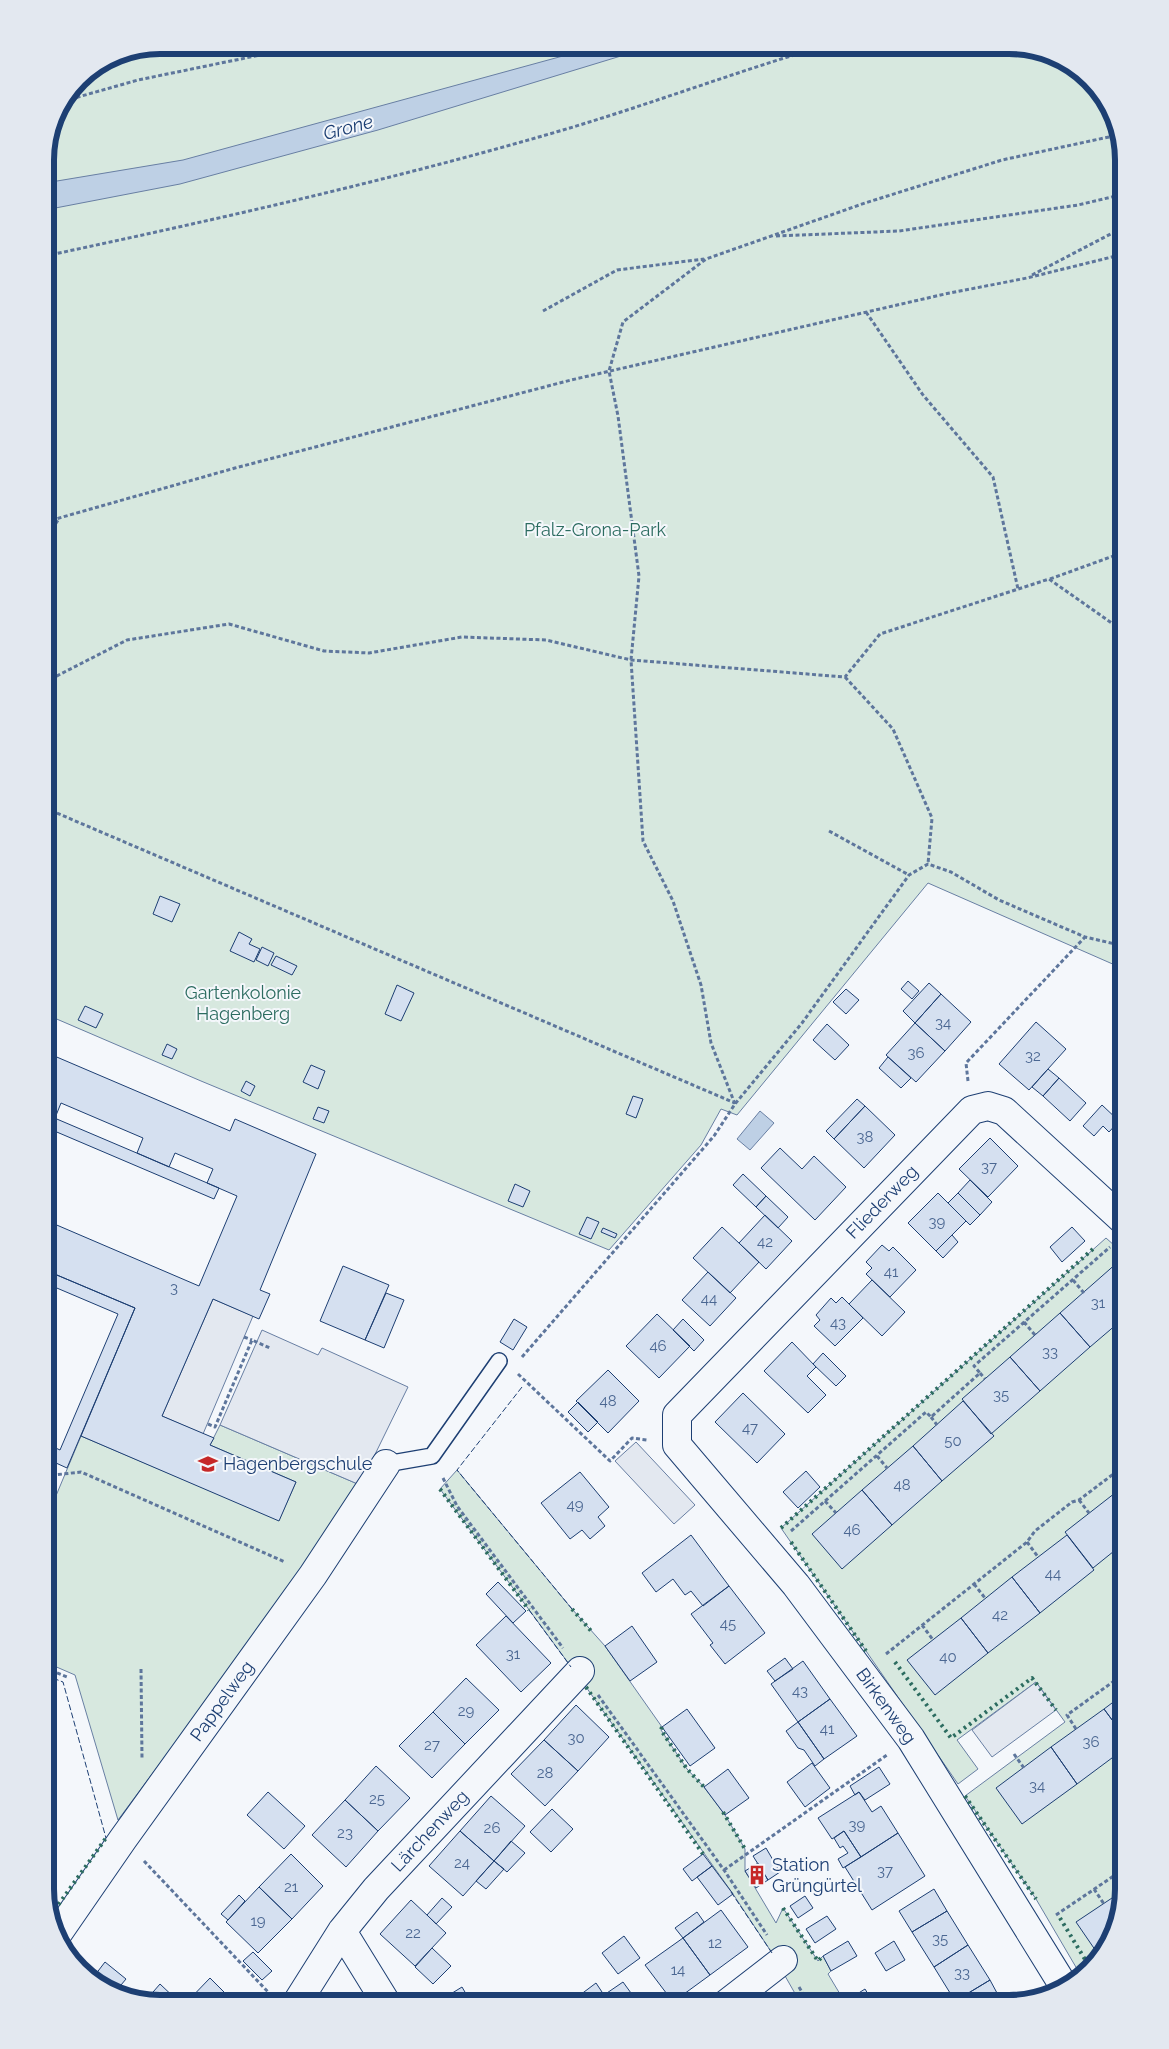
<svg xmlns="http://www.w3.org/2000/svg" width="1169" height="2049" font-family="Raleway,sans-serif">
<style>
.green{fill:#d7e8df;stroke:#687fa3}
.parking{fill:#e3e8f0;stroke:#687fa3}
.water{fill:#bed0e5;stroke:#687fa3}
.building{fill:#d5e0f0;stroke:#1d3f73}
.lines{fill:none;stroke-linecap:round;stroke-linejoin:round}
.service-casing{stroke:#1d3f73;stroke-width:18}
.minor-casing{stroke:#1d3f73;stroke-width:30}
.path{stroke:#5e769c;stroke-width:3;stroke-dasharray:4 2.5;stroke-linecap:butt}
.service{stroke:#f4f7fb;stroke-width:15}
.minor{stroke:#f4f7fb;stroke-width:28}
.hedge{stroke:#2c6c60;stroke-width:4;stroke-dasharray:2.5 4;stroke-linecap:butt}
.fence{stroke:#1d3f73;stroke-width:1;stroke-dasharray:6 2.5;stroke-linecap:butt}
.labels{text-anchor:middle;stroke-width:4;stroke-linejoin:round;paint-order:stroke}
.number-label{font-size:15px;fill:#4b6792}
.park-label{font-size:18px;fill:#2c6c60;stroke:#f4f7fb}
.street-label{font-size:18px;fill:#1d3f73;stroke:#f4f7fb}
.poi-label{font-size:18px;fill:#1d3f73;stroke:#f4f7fb;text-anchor:start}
.water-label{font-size:19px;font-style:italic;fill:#1d3f73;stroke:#f4f7fb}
.rim{fill:none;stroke:#1d3f73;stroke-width:6}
</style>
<rect width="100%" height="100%" fill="#f4f7fb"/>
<path class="green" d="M 160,45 L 1017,45 L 1073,65 L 1112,109 L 1124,160 L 1124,969 L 928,883 L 737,1115 L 721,1109 L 701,1145 L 609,1250 L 201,1081 L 45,1014 L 45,153 L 54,116 L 79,78 L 116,54 Z
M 1106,1238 L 1124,1254 L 1124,1404 L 1114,1412 L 1124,1425 L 1124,1889 L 1105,1953 L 1080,1974 L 1036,1899 L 965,1796 L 1065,1722 L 1036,1682 L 957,1740 L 978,1769 L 958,1784 L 781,1528 Z
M 220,1425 L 360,1485 L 341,1519 L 118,1820 L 75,1675 L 45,1662 L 45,1522 L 81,1436 L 279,1520 L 296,1482 L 210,1445 Z
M 457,1470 L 572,1609 L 605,1646 L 662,1727 L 661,1730 L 687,1769 L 704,1787 L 725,1815 L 745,1849 L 745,1871 L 776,1923 L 783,1908 L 818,1961 L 823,1956 L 831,1971 L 828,1974 L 846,2004 L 801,2004 L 772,1953 L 733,1894 L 586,1687 L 440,1489 Z"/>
<path class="parking" d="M 213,1299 L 253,1316 L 203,1434 L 162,1416 Z
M 262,1330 L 318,1355 L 322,1348 L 408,1387 L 360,1485 L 220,1425 Z
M 636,1442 L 695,1505 L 674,1524 L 615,1461 Z
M 1036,1682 L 1056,1710 L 992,1757 L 972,1730 Z"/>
<path class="water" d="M 603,45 L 657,45 L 378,130 L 180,184 L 45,210 L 45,183 L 183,160 Z
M 760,1111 L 774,1123 L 750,1150 L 737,1139 Z"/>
<path class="building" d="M 160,896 L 180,904 L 172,922 L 153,914 Z
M 239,932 L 252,939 L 249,944 L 260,949 L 254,962 L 230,951 Z
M 262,947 L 274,953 L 268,966 L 256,960 Z
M 276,956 L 297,966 L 292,975 L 271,965 Z
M 908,981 L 919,991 L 912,999 L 901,989 Z
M 929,983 L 941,994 L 915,1023 L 903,1011 Z
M 397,985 L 414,993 L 401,1021 L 385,1014 Z
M 846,989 L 859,1000 L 846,1014 L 833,1002 Z
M 941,994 L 971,1022 L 945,1051 L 915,1023 Z
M 85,1006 L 103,1014 L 96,1028 L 78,1020 Z
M 1036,1022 L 1066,1049 L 1029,1090 L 999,1064 Z
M 915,1023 L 945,1051 L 916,1082 L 886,1055 Z
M 827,1024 L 849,1045 L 835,1060 L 813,1040 Z
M 167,1044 L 177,1049 L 172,1059 L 162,1055 Z
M 45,1052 L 230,1131 L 235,1119 L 316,1154 L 260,1290 L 270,1294 L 259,1319 L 213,1299 L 162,1416 L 214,1438 L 210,1445 L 296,1482 L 279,1521 L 81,1436 L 135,1308 L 45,1270 L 45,1220 L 199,1286 L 237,1196 L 207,1183 L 213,1169 L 175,1153 L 169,1167 L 137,1153 L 143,1138 L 61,1103 L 55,1118 L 45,1114 Z
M 888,1057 L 911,1078 L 901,1088 L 879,1068 Z
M 311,1065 L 325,1071 L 318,1089 L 303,1082 Z
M 1048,1069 L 1059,1078 L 1043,1096 L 1032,1087 Z
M 1059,1078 L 1086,1103 L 1070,1121 L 1043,1096 Z
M 246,1081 L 255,1086 L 250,1096 L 241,1091 Z
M 633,1096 L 643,1099 L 636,1118 L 626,1114 Z
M 857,1099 L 865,1106 L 834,1139 L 826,1131 Z
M 1102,1105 L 1119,1121 L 1109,1132 L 1103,1126 L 1094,1136 L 1083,1126 Z
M 865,1106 L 895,1135 L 864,1168 L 834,1139 Z
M 318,1107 L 329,1111 L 324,1123 L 313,1119 Z
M 45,1114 L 219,1188 L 214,1199 L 45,1127 Z
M 990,1138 L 1018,1166 L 988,1197 L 959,1169 Z
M 780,1148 L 802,1169 L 814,1156 L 846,1187 L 815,1220 L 761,1168 Z
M 743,1174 L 766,1196 L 756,1207 L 733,1185 Z
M 970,1180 L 992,1202 L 980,1215 L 958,1193 Z
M 515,1184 L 530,1191 L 523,1207 L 508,1201 Z
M 938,1193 L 966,1221 L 936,1251 L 908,1223 Z
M 958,1193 L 980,1215 L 970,1225 L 948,1203 Z
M 766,1196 L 788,1217 L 778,1228 L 756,1207 Z
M 765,1215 L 792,1241 L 766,1269 L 739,1243 Z
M 587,1217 L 599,1222 L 591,1239 L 579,1234 Z
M 722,1227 L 759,1262 L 730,1293 L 693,1258 Z
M 1072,1227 L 1085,1241 L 1062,1262 L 1050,1247 Z
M 603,1228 L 617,1234 L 615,1238 L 601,1232 Z
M 952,1235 L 958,1242 L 943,1258 L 936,1251 Z
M 882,1245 L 889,1251 L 893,1247 L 916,1270 L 890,1297 L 866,1274 L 872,1268 L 866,1262 Z
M 1118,1262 L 1124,1268 L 1124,1318 L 1090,1347 L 1060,1313 Z
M 343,1266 L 389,1285 L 365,1340 L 320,1321 Z
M 45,1270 L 135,1308 L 67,1468 L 45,1458 L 45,1443 L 60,1450 L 118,1314 L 45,1283 Z
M 708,1272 L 736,1298 L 710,1326 L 682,1300 Z
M 872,1280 L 905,1312 L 882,1336 L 849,1304 Z
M 386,1293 L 404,1300 L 384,1348 L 365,1340 Z
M 842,1297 L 863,1318 L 835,1346 L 814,1326 L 820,1320 L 816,1315 L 831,1298 L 836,1303 Z
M 1060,1313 L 1090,1347 L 1040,1391 L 1010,1357 Z
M 657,1314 L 690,1346 L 659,1378 L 626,1346 Z
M 514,1319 L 527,1327 L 513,1350 L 500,1342 Z
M 683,1319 L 704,1340 L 694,1351 L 673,1330 Z
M 792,1342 L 816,1367 L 807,1376 L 826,1395 L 808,1413 L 764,1371 Z
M 823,1353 L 846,1376 L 836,1386 L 813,1364 Z
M 1010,1357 L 1040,1391 L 991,1434 L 962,1399 Z
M 608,1370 L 639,1401 L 608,1433 L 576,1401 Z
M 743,1393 L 785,1434 L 757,1463 L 715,1422 Z
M 963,1401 L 994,1436 L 942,1481 L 913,1446 Z
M 578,1402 L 598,1422 L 588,1432 L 568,1412 Z
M 913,1446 L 942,1481 L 892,1525 L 862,1490 Z
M 806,1471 L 820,1487 L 798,1508 L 783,1492 Z
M 580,1472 L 609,1507 L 598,1517 L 605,1526 L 590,1539 L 582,1530 L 570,1539 L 541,1503 Z
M 1124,1485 L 1124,1504 L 1115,1493 Z
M 862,1490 L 892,1525 L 842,1569 L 812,1534 Z
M 1115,1493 L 1124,1504 L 1124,1543 L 1093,1568 L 1065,1532 Z
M 691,1535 L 729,1586 L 703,1606 L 691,1591 L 685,1595 L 673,1579 L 656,1592 L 642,1573 Z
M 1067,1535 L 1094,1570 L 1040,1613 L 1012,1577 Z
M 1012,1577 L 1040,1613 L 988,1653 L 961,1618 Z
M 498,1582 L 526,1611 L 513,1623 L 486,1594 Z
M 729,1586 L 765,1633 L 725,1664 L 710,1645 L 713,1643 L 691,1614 Z
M 506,1616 L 551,1663 L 521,1692 L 476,1645 Z
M 961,1618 L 988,1653 L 935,1695 L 907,1660 Z
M 632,1626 L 657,1662 L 630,1681 L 605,1646 Z
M 785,1658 L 793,1669 L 775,1681 L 767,1671 Z
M 803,1661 L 830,1699 L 798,1722 L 771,1684 Z
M 466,1678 L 499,1710 L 465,1744 L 433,1712 Z
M 1124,1694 L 1124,1736 L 1104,1709 Z
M 830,1699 L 857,1736 L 824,1759 L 798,1722 Z
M 576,1705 L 609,1737 L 578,1771 L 544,1740 Z
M 687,1709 L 715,1748 L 690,1766 L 662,1727 Z
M 1104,1709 L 1124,1736 L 1124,1749 L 1077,1784 L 1051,1747 Z
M 433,1712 L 465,1744 L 432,1778 L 399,1746 Z
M 798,1722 L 824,1759 L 815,1766 L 804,1750 L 798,1748 L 786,1731 Z
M 544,1740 L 578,1771 L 545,1806 L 511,1774 Z
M 1051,1747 L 1077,1784 L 1022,1824 L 996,1788 Z
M 812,1763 L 830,1788 L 805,1807 L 787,1782 Z
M 376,1766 L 410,1798 L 378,1831 L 345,1800 Z
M 879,1767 L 890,1784 L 865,1800 L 859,1792 L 855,1795 L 850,1786 Z
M 728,1769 L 749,1798 L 725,1815 L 704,1787 Z
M 268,1792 L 305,1826 L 284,1849 L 247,1815 Z
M 859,1792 L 872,1812 L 881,1806 L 898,1833 L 861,1857 L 844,1831 L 832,1839 L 818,1818 Z
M 491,1796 L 525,1826 L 494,1861 L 460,1831 Z
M 345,1800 L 378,1831 L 346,1867 L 312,1835 Z
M 552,1809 L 573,1829 L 551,1852 L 530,1832 Z
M 460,1831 L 494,1861 L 463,1896 L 429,1866 Z
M 844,1831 L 861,1857 L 843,1868 L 838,1859 L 848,1853 L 843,1846 L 840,1848 L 834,1838 Z
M 898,1833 L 925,1876 L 872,1910 L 845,1867 Z
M 511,1841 L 525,1853 L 507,1872 L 494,1861 Z
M 766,1848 L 780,1872 L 768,1880 L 753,1856 Z
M 291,1854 L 323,1886 L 292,1919 L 259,1887 Z
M 703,1854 L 712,1866 L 692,1881 L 683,1869 Z
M 494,1861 L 504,1869 L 486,1889 L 476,1881 Z
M 758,1863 L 768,1880 L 756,1888 L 745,1871 Z
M 712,1866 L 733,1894 L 718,1905 L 697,1877 Z
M 259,1887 L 292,1919 L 258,1953 L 226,1922 Z
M 934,1889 L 947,1911 L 912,1932 L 899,1911 Z
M 1124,1890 L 1105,1953 L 1100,1957 L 1076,1922 Z
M 239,1895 L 245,1901 L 228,1920 L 221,1914 Z
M 805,1896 L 813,1908 L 798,1918 L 790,1906 Z
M 442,1898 L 452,1907 L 436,1924 L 427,1915 Z
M 411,1900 L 446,1933 L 415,1966 L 380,1934 Z
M 721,1910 L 748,1947 L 710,1975 L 683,1938 Z
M 947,1911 L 968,1945 L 934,1967 L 912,1932 Z
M 697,1912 L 704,1922 L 683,1938 L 675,1928 Z
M 827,1916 L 836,1929 L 815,1943 L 806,1929 Z
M 624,1936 L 640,1958 L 618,1974 L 602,1953 Z
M 683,1938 L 710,1975 L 673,2002 L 645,1965 Z
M 848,1941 L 857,1956 L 831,1971 L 823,1956 Z
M 894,1941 L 905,1960 L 886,1971 L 875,1953 Z
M 968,1945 L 990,1980 L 955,2001 L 934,1967 Z
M 432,1948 L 451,1966 L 433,1984 L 415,1967 Z
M 253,1952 L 272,1971 L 262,1980 L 243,1961 Z
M 105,1962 L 126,1979 L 116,1991 L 96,1985 L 92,1979 Z
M 210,1978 L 236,2004 L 185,2004 Z
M 990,1980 L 997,1993 L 979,2004 L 967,2004 L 962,1997 Z
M 623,1982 L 639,2004 L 592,2004 L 604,1995 Z
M 596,1983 L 604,1995 L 592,2004 L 580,2004 L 576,1998 Z
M 160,1984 L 179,2002 L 178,2004 L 153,2004 L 147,1999 Z
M 462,1987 L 472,2004 L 437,2004 L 436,2003 Z
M 865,1989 L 874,2004 L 852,2004 L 849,1999 Z
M 574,1995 L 580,2004 L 562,2004 Z
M 768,1995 L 774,2004 L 756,2004 Z"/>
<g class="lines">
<defs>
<path id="service" d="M 386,1464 L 432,1456 L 499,1361"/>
<path id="minor" d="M 342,1931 L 387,2004
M 56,1936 L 123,1839 L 313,1575 L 386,1464
M 1065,1988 L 911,1739 L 796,1585 L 677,1445 L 677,1415 L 972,1110 L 988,1106 L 1004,1111 L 1124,1221
M 296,2004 L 342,1931 L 376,1889 L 580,1671
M 726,2004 L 783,1960"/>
</defs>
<use href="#service" class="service-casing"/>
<use href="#minor" class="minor-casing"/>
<path class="path" d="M 64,101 L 138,80 L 309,45
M 776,236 L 899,231 L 1078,205 L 1124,194
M 45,256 C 219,219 392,180 563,130 C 651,104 738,71 827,45
M 1032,275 L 1124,227
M 543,311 L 617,270 L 704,259
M 866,312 L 923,395 L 993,477 L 1018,589
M 45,522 L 235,468 L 571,380 L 945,294 L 1027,278 L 1124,254
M 45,540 L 60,517
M 1050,579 L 1116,555 L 1124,543
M 845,677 L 893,729 L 932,818 L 928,864
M 45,682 L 127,640 L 229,624 L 324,651 L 369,653 L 462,637 L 546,640 L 631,660 L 845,677 L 880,634 L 1049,579 L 1113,624 L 1124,625
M 45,808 L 735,1103
M 829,831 L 909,875
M 968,1081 L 966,1063 L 1085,937
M 735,1104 L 711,1043 L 701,985 L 673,901 L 643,841 L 631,660 L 639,576 L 618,416 L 609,371 L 623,322 L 706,259 L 865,203 L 1002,160 L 1118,135
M 1073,1280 L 1084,1293
M 1024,1322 L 1035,1335
M 244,1337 L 252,1340
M 522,1357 L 714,1136 L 735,1104 L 802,1023 L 909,875 L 928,864 L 951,872 L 999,900 L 1085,937 L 1124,946
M 980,1373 L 985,1379
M 518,1374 L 610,1461 L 632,1438 L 647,1440
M 931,1417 L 937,1425
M 208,1424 L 215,1427 L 252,1340 L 270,1348
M 877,1456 L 887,1468
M 45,1473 L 53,1454 L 45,1451
M 45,1476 L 81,1472 L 285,1562
M 443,1478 L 457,1506 L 563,1648
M 1079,1500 L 1089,1513
M 825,1501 L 836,1513
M 791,1531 L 926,1412 L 931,1417 L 980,1373 L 974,1366 L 1110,1247
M 1027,1542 L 1038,1557
M 974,1584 L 985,1598
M 922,1625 L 933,1640
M 886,1654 L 1027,1542 L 1035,1531 L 1072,1502 L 1079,1500 L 1124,1466
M 45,1668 L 67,1677
M 141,1669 L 142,1758
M 1121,1676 L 1124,1680
M 598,1695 L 724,1870 L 767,1935
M 1076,1729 L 1067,1715 L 1121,1676 L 1124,1671
M 1014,1754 L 1024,1768
M 144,1861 L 269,1993
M 724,1870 L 887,1755
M 1094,1889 L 1104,1904
M 1056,1915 L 1124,1869
M 799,1987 L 809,2004"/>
<use href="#service" class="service"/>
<use href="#minor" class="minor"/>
<path class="hedge" d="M 1114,1245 L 1124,1254
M 440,1489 L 529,1610
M 781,1528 L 1094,1248
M 791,1542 L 866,1651
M 572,1609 L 592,1632
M 895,1662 L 951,1738 L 1032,1678 L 1056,1710
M 586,1687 L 703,1854
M 662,1727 L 661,1730 L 687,1769 L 705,1788
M 965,1796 L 1036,1899
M 723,1812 L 745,1849
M 783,1908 L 818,1961 L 823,1956
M 51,1915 L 106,1838
M 1060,1918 L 1089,1966"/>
<path class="fence" d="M 522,1387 L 457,1470 L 572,1609
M 529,1610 L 571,1667
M 45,1675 L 63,1682 L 106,1838
M 731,1892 L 772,1953"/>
</g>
<defs>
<symbol id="school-bare" viewBox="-9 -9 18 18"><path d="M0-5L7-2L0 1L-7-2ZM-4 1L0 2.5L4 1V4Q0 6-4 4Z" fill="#c62828" stroke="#f4f7fb" stroke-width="2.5" paint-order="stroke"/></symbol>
<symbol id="building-bare" viewBox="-9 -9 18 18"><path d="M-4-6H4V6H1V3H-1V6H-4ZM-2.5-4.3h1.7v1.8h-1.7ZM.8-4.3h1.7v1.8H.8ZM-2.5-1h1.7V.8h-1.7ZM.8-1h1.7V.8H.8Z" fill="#c62828" stroke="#f4f7fb" stroke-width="2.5" paint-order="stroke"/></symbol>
</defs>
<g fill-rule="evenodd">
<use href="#school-bare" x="194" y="1450" width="28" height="28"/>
<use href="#building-bare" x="743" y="1861" width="28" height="28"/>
</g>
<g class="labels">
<g class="number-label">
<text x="943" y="1028">34</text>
<text x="916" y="1058">36</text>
<text x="1033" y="1061">32</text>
<text x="865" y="1142">38</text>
<text x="989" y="1172">37</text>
<text x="937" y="1227">39</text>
<text x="765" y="1247">42</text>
<text x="891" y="1277">41</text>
<text x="174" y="1293">3</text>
<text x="709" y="1304">44</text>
<text x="1098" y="1308">31</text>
<text x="838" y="1328">43</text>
<text x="658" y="1351">46</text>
<text x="1050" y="1357">33</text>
<text x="1001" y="1400">35</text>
<text x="608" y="1406">48</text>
<text x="750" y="1433">47</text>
<text x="953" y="1446">50</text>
<text x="902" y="1490">48</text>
<text x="575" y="1510">49</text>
<text x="852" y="1535">46</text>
<text x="1053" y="1579">44</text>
<text x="1000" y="1620">42</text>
<text x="728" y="1629">45</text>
<text x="513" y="1659">31</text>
<text x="948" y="1662">40</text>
<text x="800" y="1696">43</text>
<text x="466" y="1716">29</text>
<text x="827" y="1734">41</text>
<text x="576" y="1743">30</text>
<text x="1091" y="1747">36</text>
<text x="432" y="1750">27</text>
<text x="545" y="1778">28</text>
<text x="1037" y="1791">34</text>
<text x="377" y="1804">25</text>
<text x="857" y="1830">39</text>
<text x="492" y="1833">26</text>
<text x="345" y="1838">23</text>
<text x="462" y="1868">24</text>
<text x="885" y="1876">37</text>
<text x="291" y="1892">21</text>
<text x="258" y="1926">19</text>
<text x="413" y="1938">22</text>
<text x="940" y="1944">35</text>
<text x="715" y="1948">12</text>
<text x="678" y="1975">14</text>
<text x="962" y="1978">33</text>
</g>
<g class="park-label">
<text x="595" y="536">Pfalz-Grona-Park</text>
<text x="243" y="999">Gartenkolonie<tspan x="243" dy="21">Hagenberg</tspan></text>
</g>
<g class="street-label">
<text transform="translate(882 1202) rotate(-46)" y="6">Fliederweg</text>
<text transform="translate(222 1701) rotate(-54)" y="6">Pappelweg</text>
<text transform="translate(886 1706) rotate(54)" y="6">Birkenweg</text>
<text transform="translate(430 1831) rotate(-47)" y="6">Lärchenweg</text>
</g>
<g class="poi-label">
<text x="223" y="1470">Hagenbergschule</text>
<text x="772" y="1871">Station<tspan x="772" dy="21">Grüngürtel</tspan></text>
</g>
<g class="water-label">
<text transform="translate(348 127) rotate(-15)" y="7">Grone</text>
</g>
</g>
<path d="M0 0H1169V2049H0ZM160 54H1009A106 106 0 0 1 1115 160V1889A106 106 0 0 1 1009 1995H160A106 106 0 0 1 54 1889V160A106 106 0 0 1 160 54Z" fill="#e3e8f0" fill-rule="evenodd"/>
<path class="rim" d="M160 54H1009A106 106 0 0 1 1115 160V1889A106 106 0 0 1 1009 1995H160A106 106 0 0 1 54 1889V160A106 106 0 0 1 160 54Z"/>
</svg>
